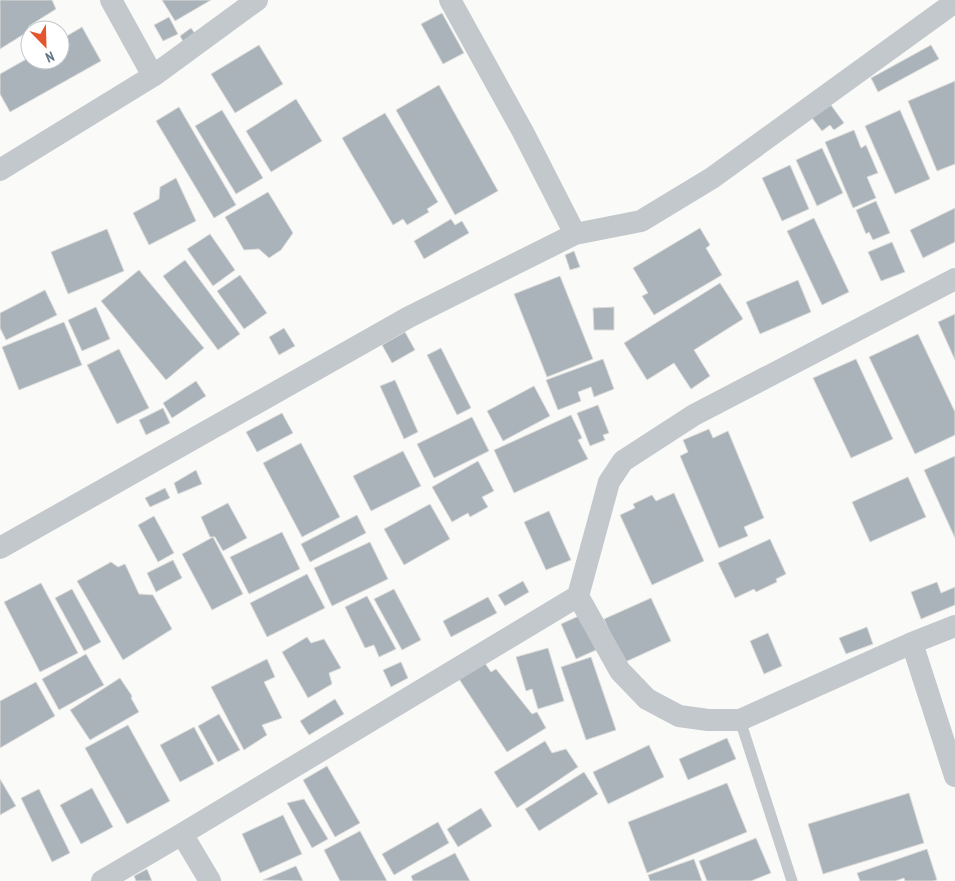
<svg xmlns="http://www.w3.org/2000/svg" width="955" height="881" font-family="'PT Sans Narrow',sans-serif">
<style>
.building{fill:#aab3b9;stroke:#dcdcda}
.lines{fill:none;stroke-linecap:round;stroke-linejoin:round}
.service{stroke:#c3c8cc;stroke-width:11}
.minor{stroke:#c3c8cc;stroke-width:22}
</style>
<rect width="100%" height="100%" fill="#fafaf8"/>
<path class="building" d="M 0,0 L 52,0 L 56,9 L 29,26 L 29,31 L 0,49 Z
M 162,0 L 211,0 L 175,21 Z
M 442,13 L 464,53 L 443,64 L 421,24 Z
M 169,17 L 178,34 L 163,41 L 154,25 Z
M 82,27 L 101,61 L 10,112 L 0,94 L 0,74 L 30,57 L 30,60 L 60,60 L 60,40 Z
M 191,28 L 196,35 L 184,43 L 180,36 Z
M 259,45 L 283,84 L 235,113 L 211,74 Z
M 931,45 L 939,59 L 878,92 L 871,78 Z
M 955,81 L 955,164 L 937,171 L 908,101 Z
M 439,85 L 498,191 L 455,215 L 396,110 Z
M 296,99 L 322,141 L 271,172 L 246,131 Z
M 831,105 L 844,123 L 834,130 L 830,125 L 822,131 L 812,118 Z
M 179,107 L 236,205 L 214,218 L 156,121 Z
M 222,110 L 263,178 L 236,194 L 195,126 Z
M 900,110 L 930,179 L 895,194 L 865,126 Z
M 385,113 L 438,202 L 427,209 L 429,212 L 407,225 L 403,219 L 393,225 L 342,138 Z
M 854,130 L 861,148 L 866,145 L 878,173 L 867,177 L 876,198 L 853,208 L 825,142 Z
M 822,148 L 843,193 L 817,206 L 796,160 Z
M 790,165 L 809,209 L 782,221 L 762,178 Z
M 176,178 L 196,221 L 149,245 L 133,213 L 159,199 L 160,187 Z
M 268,192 L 293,233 L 281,250 L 269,258 L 259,249 L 244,250 L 225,217 Z
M 876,201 L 890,233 L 873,240 L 869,232 L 866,234 L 856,210 Z
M 955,208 L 955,242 L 923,258 L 910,230 Z
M 814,218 L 849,292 L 822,305 L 787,231 Z
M 451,219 L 455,225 L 462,221 L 469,233 L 424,259 L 414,241 Z
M 700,228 L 710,245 L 706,248 L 722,275 L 654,315 L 642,296 L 648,293 L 633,268 Z
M 107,229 L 124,271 L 68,294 L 51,252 Z
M 210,234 L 235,270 L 213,286 L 187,249 Z
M 892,242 L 905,272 L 881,281 L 868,252 Z
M 574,251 L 580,267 L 570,270 L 565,255 Z
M 185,260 L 240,334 L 218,350 L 163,276 Z
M 139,270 L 204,348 L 166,380 L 101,301 Z
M 240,275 L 267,313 L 244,329 L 217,291 Z
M 560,276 L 593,359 L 547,377 L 514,294 Z
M 798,280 L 811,312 L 760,334 L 746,302 Z
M 720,283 L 743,319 L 694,350 L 710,376 L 691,389 L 674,363 L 647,380 L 624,343 Z
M 45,290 L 57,315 L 6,340 L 0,328 L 0,313 Z
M 96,307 L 110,339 L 82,351 L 68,320 Z
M 614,307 L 614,330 L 594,330 L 593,308 Z
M 955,314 L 955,360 L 938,322 Z
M 64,322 L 82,365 L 19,390 L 2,347 Z
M 284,328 L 295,346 L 279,355 L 269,337 Z
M 405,332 L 415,350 L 392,363 L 382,345 Z
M 918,334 L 955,412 L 955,435 L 915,454 L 869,357 Z
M 441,348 L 471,408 L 457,415 L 427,355 Z
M 119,349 L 149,408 L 117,424 L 87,365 Z
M 603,359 L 614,389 L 594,397 L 591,387 L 578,392 L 581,401 L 558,410 L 546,380 Z
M 856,359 L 893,439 L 851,458 L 813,378 Z
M 395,380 L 418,432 L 404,439 L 380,386 Z
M 196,381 L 206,396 L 172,418 L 163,403 Z
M 534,386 L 550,416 L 503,441 L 487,411 Z
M 598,405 L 609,433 L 603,435 L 605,440 L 590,446 L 577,413 Z
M 163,408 L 170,423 L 146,435 L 139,420 Z
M 282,413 L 293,433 L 257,452 L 246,432 Z
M 571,415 L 582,438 L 578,440 L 588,459 L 514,493 L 494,450 Z
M 472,417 L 489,451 L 434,478 L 417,444 Z
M 709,429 L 713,438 L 728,431 L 764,518 L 744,527 L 748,536 L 719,548 L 680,456 L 688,452 L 683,440 Z
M 301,443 L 340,517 L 302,537 L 263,463 Z
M 403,451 L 421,486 L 371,511 L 353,476 Z
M 955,456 L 955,538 L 924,470 Z
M 478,461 L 494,491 L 482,497 L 488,507 L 470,517 L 468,513 L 452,522 L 432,487 Z
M 196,470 L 202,484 L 178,494 L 174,483 Z
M 908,477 L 926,517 L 870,542 L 852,502 Z
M 165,488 L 170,498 L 150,507 L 145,498 Z
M 674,493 L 704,561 L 652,585 L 620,515 L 635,508 L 633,504 L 652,495 L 656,501 Z
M 228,503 L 247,538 L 223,551 L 215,537 L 210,537 L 201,517 Z
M 430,504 L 450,539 L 404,565 L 384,529 Z
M 549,511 L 571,560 L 546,570 L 524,522 Z
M 357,515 L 366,533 L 310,562 L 301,544 Z
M 154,516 L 174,553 L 158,562 L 138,525 Z
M 282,532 L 300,569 L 249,594 L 230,557 Z
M 213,537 L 243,594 L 212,610 L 182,554 Z
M 770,539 L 786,574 L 776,579 L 777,582 L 756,592 L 754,589 L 735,598 L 718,563 Z
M 370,542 L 388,579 L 332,606 L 314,568 Z
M 173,560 L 182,578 L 156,592 L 147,573 Z
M 111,562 L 118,567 L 125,564 L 139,594 L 153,595 L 172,629 L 123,660 L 77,581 Z
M 307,574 L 325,608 L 267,637 L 250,603 Z
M 523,581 L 529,592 L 505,606 L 498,595 Z
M 937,582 L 941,593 L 955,587 L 955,605 L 921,619 L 911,592 Z
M 41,583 L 78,653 L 40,672 L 4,602 Z
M 72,589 L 101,642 L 84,651 L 55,598 Z
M 394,589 L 421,640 L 402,650 L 374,599 Z
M 367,596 L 396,649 L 379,657 L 374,645 L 365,648 L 345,607 Z
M 488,597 L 497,613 L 451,637 L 443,621 Z
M 651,598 L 671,641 L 623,663 L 604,619 Z
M 581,615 L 596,650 L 576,659 L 561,624 Z
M 867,627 L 873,644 L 846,654 L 839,638 Z
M 768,633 L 782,666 L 764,674 L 750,641 Z
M 307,637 L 311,643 L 324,639 L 341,668 L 329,673 L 332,684 L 308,698 L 282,652 Z
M 548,648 L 564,701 L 538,709 L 532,689 L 526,691 L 516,657 Z
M 86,654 L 104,685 L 59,710 L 42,679 Z
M 591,657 L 616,730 L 586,740 L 561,667 Z
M 267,659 L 275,677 L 264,682 L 282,718 L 262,725 L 267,735 L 244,750 L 211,687 Z
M 401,662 L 408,678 L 391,687 L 383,670 Z
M 484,662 L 491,672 L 496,669 L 532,714 L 537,712 L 546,728 L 507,752 L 459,679 Z
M 120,678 L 132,696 L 131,698 L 139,712 L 90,740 L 70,710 Z
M 36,682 L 55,716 L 0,748 L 0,701 Z
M 335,699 L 344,714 L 309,735 L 300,721 Z
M 219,714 L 240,750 L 218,762 L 198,726 Z
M 128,725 L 170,801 L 127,824 L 85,748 Z
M 194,727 L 214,764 L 180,782 L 160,745 Z
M 727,738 L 736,759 L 688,780 L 679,759 Z
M 545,741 L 552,753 L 566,749 L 578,767 L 517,808 L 494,772 Z
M 649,745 L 664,777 L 608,804 L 593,772 Z
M 327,766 L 360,823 L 335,837 L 303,780 Z
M 584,772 L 598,794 L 539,831 L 525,809 Z
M 0,779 L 16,806 L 0,815 Z
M 727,783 L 747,832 L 647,873 L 628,822 Z
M 92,788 L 113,827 L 81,844 L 60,805 Z
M 39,789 L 70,853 L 52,862 L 21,798 Z
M 909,793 L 924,843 L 823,874 L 808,824 Z
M 304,799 L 328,839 L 312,848 L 287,803 Z
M 481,808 L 492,826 L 458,847 L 447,829 Z
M 283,815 L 302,854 L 260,873 L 242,834 Z
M 438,822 L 449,843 L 394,875 L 382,854 Z
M 360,831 L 387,881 L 340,881 L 324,850 Z
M 756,838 L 771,873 L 751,881 L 707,881 L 699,861 Z
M 927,849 L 937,880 L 933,881 L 905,881 L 904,878 L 895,881 L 860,881 L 857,873 Z
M 455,853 L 470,881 L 413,881 L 411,876 Z
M 694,859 L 702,881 L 650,881 L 648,875 Z
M 296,866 L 303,881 L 263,880 Z
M 147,869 L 152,881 L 136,881 L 134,876 Z"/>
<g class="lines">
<path class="service" d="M 740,720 L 792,881"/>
<path class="minor" d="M 111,0 L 153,76
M 450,0 L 523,132 L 575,234
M 0,170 L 153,76 L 257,0
M 0,548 L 409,317 L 575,234 L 641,221 L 712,178 L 955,2
M 578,596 L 620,671 L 647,699 L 679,716 L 708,720 L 740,720 L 912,643 L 955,626
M 912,643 L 955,776
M 182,834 L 210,881
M 102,881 L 182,834 L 578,596 L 609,482 L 623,461 L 694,415 L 955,279"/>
</g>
<g transform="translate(45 45) rotate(157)"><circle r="24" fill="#ffffff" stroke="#c1c8cd"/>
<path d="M0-4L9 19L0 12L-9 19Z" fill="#e4572e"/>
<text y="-8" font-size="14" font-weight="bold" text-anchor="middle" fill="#657683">N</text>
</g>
</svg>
